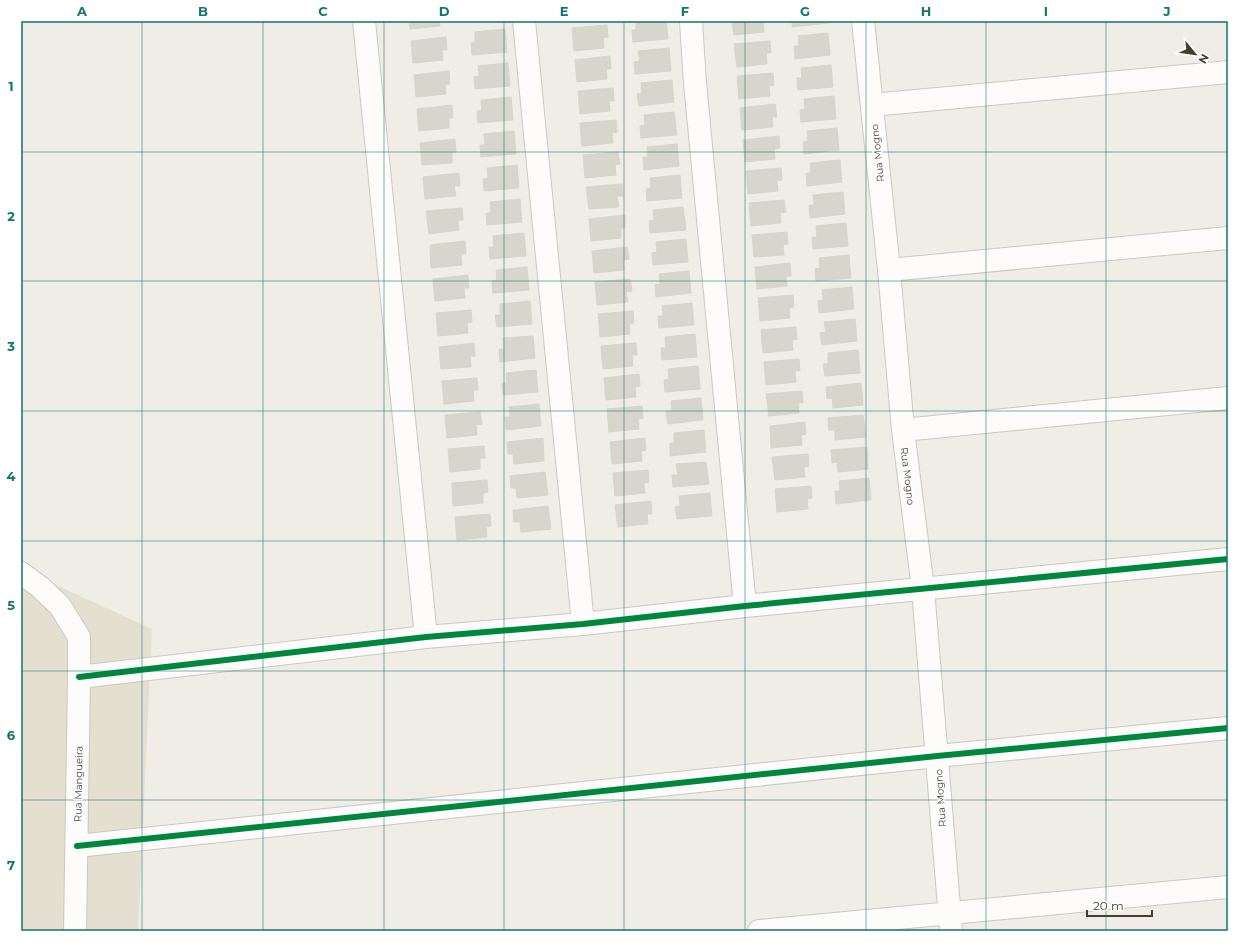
<svg xmlns="http://www.w3.org/2000/svg" width="1249" height="952" font-family="Montserrat,sans-serif">
<style>
.residential{fill:#e4dfd1}
.building{fill:#d8d5cd;stroke:#d7d4cb}
.lines{fill:none;stroke-linecap:round;stroke-linejoin:round}
.street-casing{stroke:#cbc8c1;stroke-width:24}
.street{stroke:#fdfcfb;stroke-width:22}
.cycleway-casing{stroke:#fff;stroke-width:8}
.cycleway{stroke:#00873e;stroke-width:6}
.grid{fill:none;stroke:#0f766e;stroke-width:1;stroke-opacity:0.55}
.labels{text-anchor:middle;stroke-width:3.5;stroke-linejoin:round;paint-order:stroke}
.street-label{font-size:10px;fill:#443e31;stroke:#fff}
.neatline{fill:none;stroke:#0f766e;stroke-width:1.5}
.grid-label{font-size:13px;text-anchor:middle;font-weight:bold;fill:#0f766e}
</style>
<rect width="100%" height="100%" fill="#efede5"/>
<path class="residential" d="M 21,569 L 152,629 L 138,931 L 21,931 Z"/>
<path class="building" d="M 409,21 L 439,21 L 440,26 L 410,29 Z
M 636,21 L 666,21 L 668,39 L 633,42 L 632,30 L 636,30 Z
M 732,21 L 768,21 L 763,22 L 764,32 L 734,35 Z
M 792,21 L 827,21 L 828,23 L 792,27 Z
M 607,25 L 608,37 L 603,38 L 604,48 L 574,51 L 572,28 Z
M 505,29 L 507,52 L 472,55 L 471,43 L 475,42 L 475,32 Z
M 828,33 L 830,55 L 795,59 L 794,46 L 799,46 L 798,36 Z
M 446,37 L 447,50 L 442,50 L 443,60 L 413,63 L 411,41 Z
M 770,41 L 771,53 L 766,53 L 767,64 L 737,67 L 734,44 Z
M 669,48 L 671,71 L 635,74 L 634,62 L 640,61 L 638,51 Z
M 610,56 L 611,69 L 606,69 L 607,79 L 577,82 L 575,60 Z
M 508,63 L 510,86 L 475,89 L 474,77 L 479,76 L 478,66 Z
M 831,65 L 833,87 L 798,90 L 797,78 L 802,78 L 801,68 Z
M 449,71 L 450,84 L 445,84 L 446,94 L 416,97 L 414,75 Z
M 773,73 L 774,85 L 769,86 L 770,96 L 739,99 L 737,76 Z
M 672,80 L 674,102 L 639,106 L 637,94 L 642,93 L 641,83 Z
M 613,88 L 614,101 L 609,101 L 610,111 L 580,114 L 578,91 Z
M 834,96 L 836,119 L 801,122 L 800,110 L 805,109 L 804,99 Z
M 511,97 L 513,120 L 478,123 L 477,111 L 482,110 L 481,100 Z
M 775,104 L 777,117 L 772,117 L 773,127 L 742,130 L 740,108 Z
M 452,105 L 453,118 L 449,118 L 449,128 L 419,131 L 417,109 Z
M 674,112 L 677,135 L 641,138 L 640,126 L 645,125 L 644,115 Z
M 616,120 L 617,132 L 612,133 L 613,143 L 582,146 L 580,123 Z
M 837,128 L 839,150 L 804,154 L 803,142 L 808,141 L 807,131 Z
M 514,131 L 516,154 L 481,157 L 480,145 L 485,145 L 484,134 Z
M 779,136 L 780,148 L 774,149 L 775,159 L 745,162 L 743,140 Z
M 455,139 L 456,152 L 452,152 L 452,163 L 422,165 L 420,143 Z
M 677,144 L 679,166 L 644,170 L 643,157 L 648,157 L 647,147 Z
M 618,152 L 620,164 L 615,165 L 616,175 L 585,178 L 583,155 Z
M 840,160 L 842,182 L 807,186 L 806,173 L 811,173 L 810,163 Z
M 517,165 L 519,188 L 484,191 L 483,179 L 488,178 L 487,168 Z
M 781,168 L 782,180 L 777,181 L 778,191 L 748,194 L 746,171 Z
M 459,173 L 460,186 L 454,186 L 456,196 L 425,199 L 423,177 Z
M 680,175 L 682,198 L 647,201 L 646,189 L 651,188 L 650,178 Z
M 622,184 L 623,196 L 617,196 L 619,207 L 589,209 L 586,187 Z
M 843,192 L 845,214 L 810,218 L 809,205 L 814,205 L 813,195 Z
M 520,199 L 522,222 L 487,225 L 486,213 L 491,213 L 490,202 Z
M 784,200 L 786,212 L 780,213 L 781,223 L 751,226 L 749,203 Z
M 683,207 L 686,230 L 650,233 L 649,221 L 654,220 L 653,210 Z
M 462,208 L 463,220 L 458,220 L 459,230 L 429,234 L 426,211 Z
M 625,215 L 625,228 L 621,228 L 621,238 L 591,241 L 589,219 Z
M 846,223 L 848,246 L 813,249 L 812,237 L 817,237 L 816,226 Z
M 787,232 L 788,244 L 783,244 L 784,255 L 754,257 L 752,235 Z
M 524,233 L 526,256 L 490,259 L 489,247 L 494,247 L 493,236 Z
M 686,239 L 688,262 L 653,265 L 652,253 L 657,252 L 656,242 Z
M 465,241 L 466,254 L 461,254 L 462,265 L 431,268 L 430,245 Z
M 627,247 L 629,259 L 623,260 L 624,270 L 594,273 L 592,251 Z
M 849,255 L 851,278 L 816,281 L 815,269 L 820,268 L 819,258 Z
M 790,263 L 791,276 L 786,276 L 787,286 L 757,289 L 755,267 Z
M 527,267 L 529,290 L 493,293 L 492,281 L 497,280 L 496,270 Z
M 689,271 L 691,293 L 656,297 L 655,285 L 660,284 L 659,274 Z
M 468,275 L 469,288 L 464,288 L 465,298 L 435,301 L 433,279 Z
M 630,279 L 632,291 L 626,292 L 628,302 L 597,305 L 595,282 Z
M 852,287 L 854,309 L 819,313 L 818,301 L 823,300 L 822,290 Z
M 793,295 L 794,307 L 789,308 L 790,318 L 760,321 L 758,298 Z
M 530,301 L 532,324 L 497,327 L 495,315 L 500,315 L 500,304 Z
M 692,303 L 694,325 L 659,328 L 658,316 L 663,316 L 662,306 Z
M 471,310 L 472,322 L 467,323 L 468,333 L 438,336 L 436,313 Z
M 633,311 L 634,323 L 629,324 L 630,334 L 600,337 L 598,314 Z
M 855,319 L 857,341 L 822,345 L 820,333 L 826,332 L 824,322 Z
M 796,327 L 797,339 L 792,340 L 793,350 L 763,353 L 761,330 Z
M 695,334 L 697,357 L 662,360 L 661,348 L 666,348 L 665,337 Z
M 533,336 L 535,358 L 500,362 L 499,349 L 504,349 L 503,338 Z
M 474,343 L 475,356 L 470,356 L 471,367 L 441,369 L 439,347 Z
M 636,343 L 637,355 L 632,355 L 633,366 L 603,369 L 601,346 Z
M 858,350 L 860,373 L 825,376 L 823,364 L 828,364 L 828,353 Z
M 799,359 L 800,371 L 795,371 L 796,382 L 766,385 L 764,362 Z
M 698,366 L 700,389 L 665,392 L 664,380 L 669,379 L 668,369 Z
M 536,370 L 538,392 L 503,395 L 502,383 L 507,383 L 506,373 Z
M 639,374 L 640,386 L 635,387 L 636,397 L 606,400 L 604,378 Z
M 477,378 L 478,390 L 473,390 L 474,401 L 444,404 L 442,381 Z
M 861,383 L 863,405 L 833,408 L 832,398 L 827,399 L 826,387 Z
M 802,391 L 803,403 L 798,403 L 799,413 L 769,416 L 766,394 Z
M 701,398 L 703,420 L 668,424 L 666,412 L 672,411 L 671,401 Z
M 539,404 L 541,426 L 506,430 L 505,417 L 510,417 L 509,407 Z
M 642,406 L 643,418 L 638,419 L 639,429 L 609,432 L 607,409 Z
M 480,412 L 482,424 L 476,425 L 477,435 L 447,438 L 445,415 Z
M 863,415 L 866,437 L 835,440 L 835,430 L 829,430 L 828,418 Z
M 805,422 L 806,434 L 801,435 L 802,445 L 771,448 L 770,426 Z
M 704,430 L 706,452 L 670,456 L 670,443 L 674,443 L 674,433 Z
M 543,438 L 544,461 L 514,464 L 513,454 L 508,454 L 507,442 Z
M 645,438 L 646,450 L 641,451 L 642,461 L 612,464 L 610,442 Z
M 484,446 L 485,458 L 480,458 L 480,469 L 450,472 L 448,449 Z
M 867,447 L 868,469 L 838,472 L 837,462 L 832,463 L 831,450 Z
M 808,454 L 809,466 L 804,467 L 805,477 L 775,480 L 772,457 Z
M 706,462 L 709,484 L 673,487 L 672,475 L 678,475 L 676,464 Z
M 648,470 L 649,482 L 644,483 L 645,493 L 615,496 L 613,473 Z
M 545,472 L 548,495 L 517,498 L 516,488 L 511,488 L 510,476 Z
M 869,478 L 871,500 L 836,504 L 835,491 L 840,491 L 839,481 Z
M 487,480 L 488,492 L 483,493 L 483,503 L 453,506 L 452,483 Z
M 811,486 L 812,498 L 807,499 L 808,509 L 777,512 L 775,489 Z
M 710,493 L 712,516 L 677,519 L 675,507 L 680,506 L 679,496 Z
M 651,501 L 652,514 L 647,514 L 648,524 L 618,527 L 615,505 Z
M 548,506 L 551,529 L 521,532 L 520,522 L 514,522 L 513,510 Z
M 490,514 L 491,526 L 486,527 L 487,537 L 457,540 L 455,517 Z"/>
<g class="lines">
<defs>
<path id="street" d="M 364,21 L 426,637
M 524,21 L 583,624
M 691,21 L 695,83 L 745,606
M 863,21 L 889,270 L 903,430 L 923,589 L 951,931
M 872,105 L 1228,72
M 889,270 L 1228,238
M 903,430 L 1228,398
M 21,573 L 40,587 L 60,606 L 79,637 L 79,677 L 75,931
M 79,677 L 426,637 L 583,624 L 745,606 L 1228,559
M 77,846 L 937,756 L 1228,728
M 759,931 L 1228,887"/>
</defs>
<use href="#street" class="street-casing"/>
<use href="#street" class="street"/>
<defs>
<path id="cycleway" d="M 79,677 L 426,637 L 583,624 L 745,606 L 1228,559
M 77,846 L 937,756 L 1228,728"/>
</defs>
<use href="#cycleway" class="cycleway-casing"/>
<use href="#cycleway" class="cycleway"/>
</g>
<path class="grid" d="M 142,21 L 142,931M 263,21 L 263,931M 384,21 L 384,931M 504,21 L 504,931M 624,21 L 624,931M 745,21 L 745,931M 866,21 L 866,931M 986,21 L 986,931M 1106,21 L 1106,931M 21,152 L 1228,152M 21,281 L 1228,281M 21,411 L 1228,411M 21,541 L 1228,541M 21,671 L 1228,671M 21,800 L 1228,800"/>
<g class="labels">
<g class="street-label">
<text transform="translate(877 153) rotate(-96)" y="4">Rua Mogno</text>
<text transform="translate(908 476) rotate(83)" y="4">Rua Mogno</text>
<text transform="translate(78 784) rotate(-89)" y="4">Rua Mangueira</text>
<text transform="translate(940 798) rotate(-94)" y="4">Rua Mogno</text>
</g>
</g>
<rect width="1249" height="952" fill="none" stroke="#ffffff" stroke-width="44"/>
<g transform="translate(1195 54) rotate(119)" stroke="#ffffff" stroke-width="3" paint-order="stroke">
<path d="M0-3L7 15L0 10L-7 15Z" fill="#443e31"/>
<text y="-6" font-size="11" font-weight="bold" text-anchor="middle" fill="#443e31">N</text>
</g>
<path d="M1087 910v6h65v-6" fill="none" stroke="#443e31" stroke-width="2"/>
<text x="1093" y="910" font-size="12" fill="#443e31" stroke="#ffffff" stroke-width="3" paint-order="stroke">20 m</text>
<rect x="22" y="22" width="1205" height="908" class="neatline"/>
<g class="grid-label">
<text x="82" y="16">A</text>
<text x="203" y="16">B</text>
<text x="323" y="16">C</text>
<text x="444" y="16">D</text>
<text x="564" y="16">E</text>
<text x="685" y="16">F</text>
<text x="805" y="16">G</text>
<text x="926" y="16">H</text>
<text x="1046" y="16">I</text>
<text x="1167" y="16">J</text>
<text x="11" y="91">1</text>
<text x="11" y="221">2</text>
<text x="11" y="351">3</text>
<text x="11" y="481">4</text>
<text x="11" y="610">5</text>
<text x="11" y="740">6</text>
<text x="11" y="870">7</text>
</g>
</svg>
